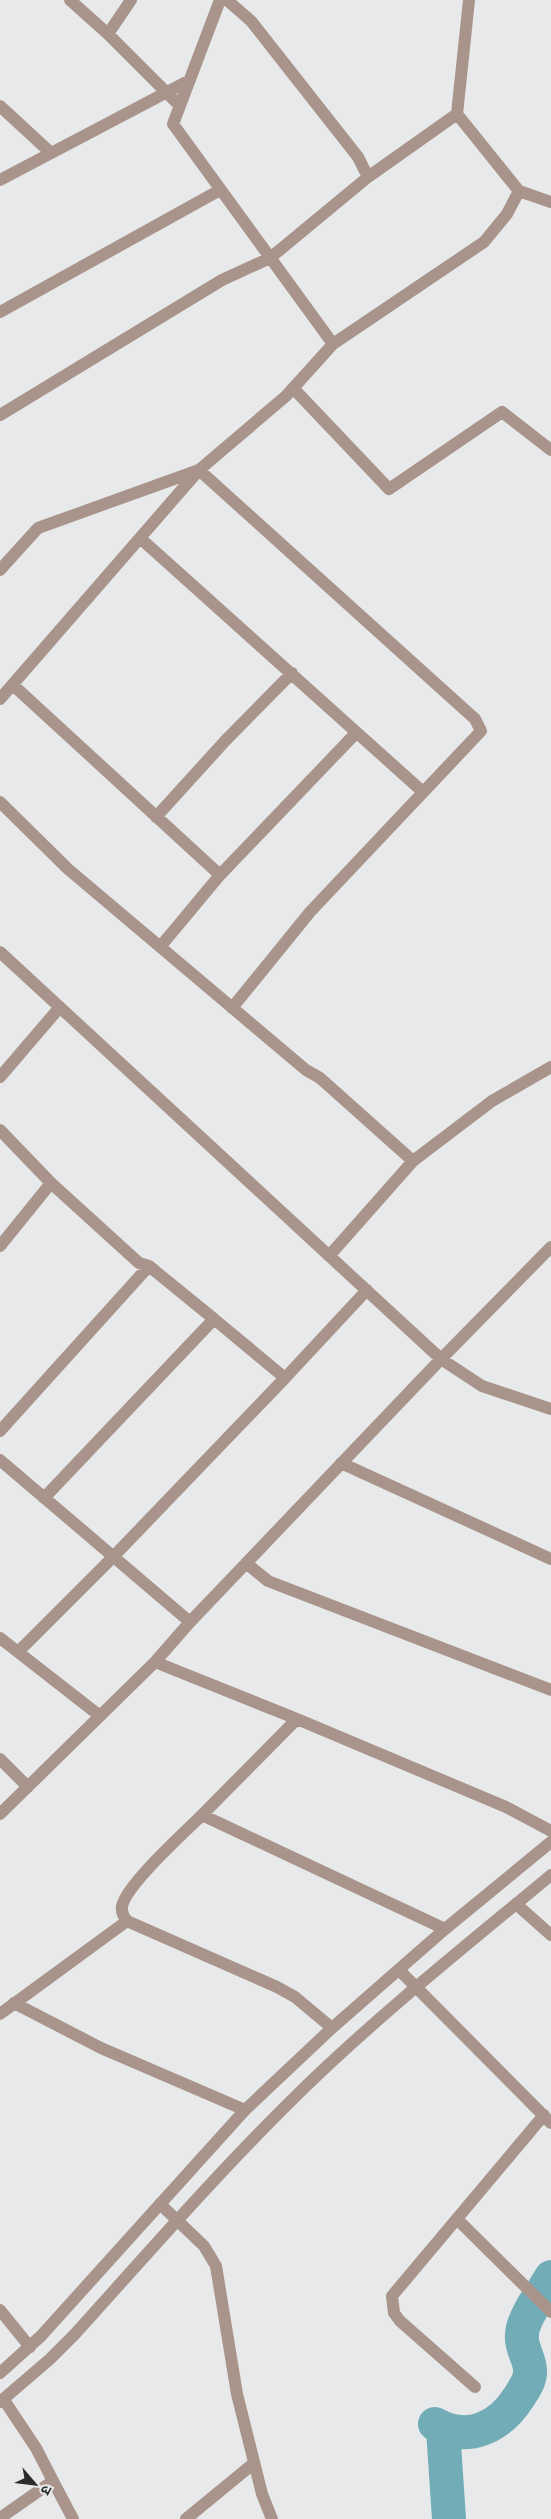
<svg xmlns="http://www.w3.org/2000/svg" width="551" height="2519" font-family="'Open Sans','Noto Sans Devanagari',sans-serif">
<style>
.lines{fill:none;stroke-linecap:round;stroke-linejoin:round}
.river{stroke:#72acb7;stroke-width:34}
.minor{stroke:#a8948a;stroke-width:12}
.tertiary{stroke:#a8948a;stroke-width:12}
</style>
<rect width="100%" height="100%" fill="#e8e9ea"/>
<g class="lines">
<path class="river" d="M 435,2424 C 468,2443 500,2427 519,2397 C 524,2389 530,2381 530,2372 C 531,2358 518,2347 523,2328 C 528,2310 542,2293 551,2277
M 443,2429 L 449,2519"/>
<path class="minor" d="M 70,0 L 108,34 L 180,106
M 227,0 L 251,21 L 358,157 L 368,177
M 469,0 L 457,114 L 519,191 L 551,202
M 108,34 L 131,0
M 0,106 L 51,153
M 0,180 L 190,80
M 0,312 L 220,190
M 333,344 L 484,242 L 507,214 L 519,191
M 293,388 L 389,489 L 502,412 L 551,450
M 0,415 L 222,280 L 270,258 L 368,177 L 457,114
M 140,538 L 423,792
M 0,570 L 38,528 L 199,470 L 475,719 L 481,731 L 310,912 L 232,1008
M 13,685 L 220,875
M 0,699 L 199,470 L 286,396 L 333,344 L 173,124 L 220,0
M 0,802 L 68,869 L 306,1070 L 320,1078 L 413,1161
M 156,817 L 225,741 L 292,673
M 160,947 L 220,875 L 356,733
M 0,952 L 441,1359 L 482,1386 L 551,1409
M 0,1077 L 60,1007
M 0,1130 L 51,1183 L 139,1263 L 149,1266 L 214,1319
M 0,1246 L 51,1183
M 329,1256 L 413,1161 L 492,1101 L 551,1067
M 285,1378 L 367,1290
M 0,1431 L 149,1266
M 0,1460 L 190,1622
M 341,1463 L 551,1559
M 246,1563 L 268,1581 L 551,1690
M 0,1638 L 100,1716
M 18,1652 L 113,1557 L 285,1378 L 214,1319 L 44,1498
M 155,1662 L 297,1719 L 202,1815 L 445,1929
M 297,1719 L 506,1807 L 551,1831
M 0,1759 L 28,1787
M 0,1814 L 155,1662 L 190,1622 L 441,1359 L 551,1247
M 202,1815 C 184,1833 127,1884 122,1906 C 121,1912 123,1916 127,1921 L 277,1987 L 295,1997 L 332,2028
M 516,1904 L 551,1935
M 399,1970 L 551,2123
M 14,2003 L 101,2048 L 245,2110
M 0,2014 L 127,1921
M 160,2204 L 204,2246 L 216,2266 L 237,2394 L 262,2494 L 272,2519
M 458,2220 L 551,2312
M 0,2310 L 30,2347
M 475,2387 L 400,2321 L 394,2313 L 392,2296 L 544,2115
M 53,2481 L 73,2519
M 0,2518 L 53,2481 L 36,2448 L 4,2400
M 186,2519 L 253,2464"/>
<path class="tertiary" d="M 0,2373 L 41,2336 L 245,2110 L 332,2028 L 445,1929 L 551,1842
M 0,2402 L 50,2359 L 75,2334 C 149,2252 222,2168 302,2090 C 380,2014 467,1945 551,1875"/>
</g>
<g transform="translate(35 2484) rotate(118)" stroke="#e8e9ea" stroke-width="4" paint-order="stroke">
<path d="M0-4L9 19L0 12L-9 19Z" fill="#2b2b2b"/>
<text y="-8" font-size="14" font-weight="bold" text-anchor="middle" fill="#2b2b2b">उ</text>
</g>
</svg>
